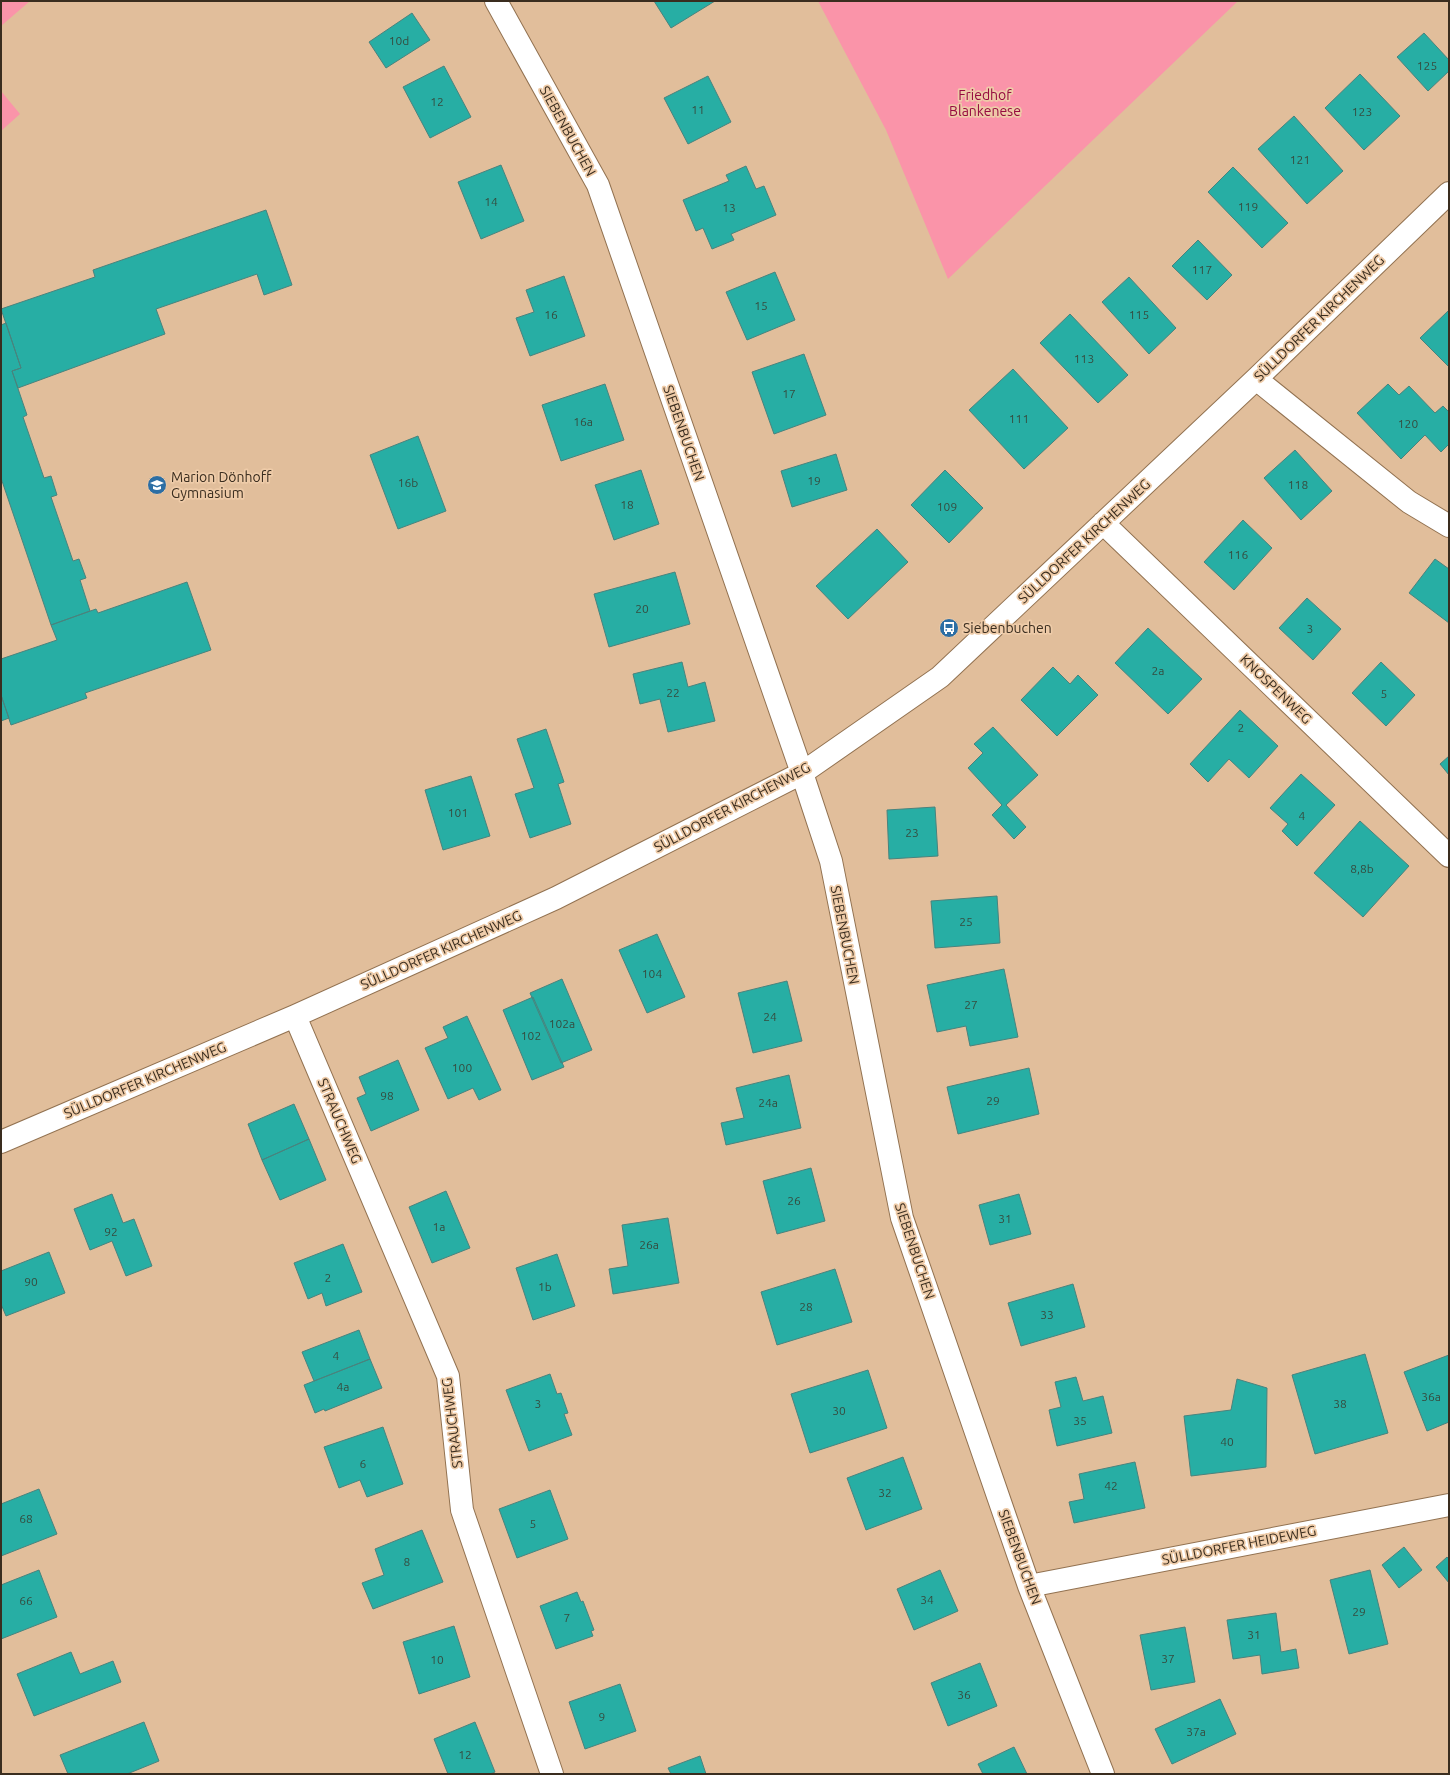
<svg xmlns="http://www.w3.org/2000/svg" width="1450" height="1775" font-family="Ubuntu,sans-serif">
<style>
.green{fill:#fa94a9}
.building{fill:#27aea4;stroke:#49837d}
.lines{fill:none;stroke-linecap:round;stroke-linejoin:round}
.minor-casing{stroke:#927251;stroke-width:24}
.minor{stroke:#fff;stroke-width:22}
.labels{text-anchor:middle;stroke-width:3.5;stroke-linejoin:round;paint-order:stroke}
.number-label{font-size:12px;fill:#354d40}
.park-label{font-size:14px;fill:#960b41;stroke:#eecba8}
.street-label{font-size:14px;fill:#3a2d1f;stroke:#eecba8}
.poi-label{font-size:14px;fill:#3a2d1f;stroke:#eecba8;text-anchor:start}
</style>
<rect width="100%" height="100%" fill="#e1be9b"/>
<path class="green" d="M 1,1 L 30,1 L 1,26 Z
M 818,1 L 1238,1 L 948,279 L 886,130 Z
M 1,91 L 20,114 L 1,131 Z"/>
<path class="building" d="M 654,1 L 715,1 L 671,28 Z
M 412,13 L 430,40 L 386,68 L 369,42 Z
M 1424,33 L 1449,60 L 1449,71 L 1428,91 L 1397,57 Z
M 444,66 L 471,117 L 430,138 L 403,87 Z
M 1360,74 L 1400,116 L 1364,150 L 1325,108 Z
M 708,76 L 731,122 L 688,144 L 664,98 Z
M 1294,116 L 1343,171 L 1307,204 L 1258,149 Z
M 501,165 L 524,221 L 481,239 L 458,182 Z
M 746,166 L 756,189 L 764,186 L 776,215 L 731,234 L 734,240 L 712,249 L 703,228 L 696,231 L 683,200 L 729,181 L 726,175 Z
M 1233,167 L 1288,223 L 1262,248 L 1208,192 Z
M 266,210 L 292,285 L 264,295 L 257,274 L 156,309 L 165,334 L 18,388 L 12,371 L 21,368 L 1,309 L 95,277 L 93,270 Z
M 1198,240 L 1232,275 L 1207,300 L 1172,266 Z
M 775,272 L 795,320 L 747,340 L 726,292 Z
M 564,276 L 585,336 L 530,356 L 516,318 L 534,312 L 526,290 Z
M 1129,277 L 1176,328 L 1149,354 L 1102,302 Z
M 1448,311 L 1449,312 L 1449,367 L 1420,338 Z
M 1070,314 L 1128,375 L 1098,403 L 1040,343 Z
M 6,323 L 21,368 L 12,371 L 27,415 L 23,417 L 44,478 L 51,476 L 57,495 L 51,497 L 73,561 L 79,559 L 86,578 L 80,580 L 90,611 L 51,625 L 1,478 L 1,325 Z
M 804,354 L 826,415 L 774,434 L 752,372 Z
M 1013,369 L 1068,428 L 1024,469 L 969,410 Z
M 605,384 L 624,440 L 561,461 L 542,405 Z
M 1388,384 L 1399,395 L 1409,386 L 1435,413 L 1443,406 L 1449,412 L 1449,444 L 1441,452 L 1425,435 L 1401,459 L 1357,413 Z
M 418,436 L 446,511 L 398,529 L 370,455 Z
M 1295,450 L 1332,491 L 1301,520 L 1264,478 Z
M 836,454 L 847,490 L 792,507 L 781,471 Z
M 641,470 L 659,524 L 614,540 L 595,485 Z
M 945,470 L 983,508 L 949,543 L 911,505 Z
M 1243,520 L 1272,548 L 1234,590 L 1204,562 Z
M 877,529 L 908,562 L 848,619 L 816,586 Z
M 1435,559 L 1449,569 L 1449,623 L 1409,593 Z
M 675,572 L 690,624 L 609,647 L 594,594 Z
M 187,582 L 211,650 L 85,693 L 87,698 L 11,725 L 1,695 L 1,659 L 57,640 L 51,625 L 96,609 L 98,613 Z
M 1307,598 L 1341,629 L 1313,660 L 1279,628 Z
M 1148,628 L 1202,679 L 1168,714 L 1115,663 Z
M 682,662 L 688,687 L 705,682 L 715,721 L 668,732 L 660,699 L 640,704 L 633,674 Z
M 1381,662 L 1415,695 L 1386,726 L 1352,693 Z
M 1053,667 L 1070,684 L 1078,675 L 1098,695 L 1057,736 L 1021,700 Z
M 1,695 L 9,718 L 1,721 Z
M 1240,710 L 1278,746 L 1249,778 L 1229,759 L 1208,782 L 1190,764 Z
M 993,727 L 1038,775 L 1006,805 L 1026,827 L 1014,839 L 992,815 L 1002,805 L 968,768 L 983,753 L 974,744 Z
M 546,729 L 564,782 L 558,784 L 571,824 L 530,838 L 515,794 L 534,788 L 517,739 Z
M 1449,756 L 1449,775 L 1440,764 Z
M 1301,774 L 1335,805 L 1297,846 L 1282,831 L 1288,824 L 1270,808 Z
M 471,776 L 490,836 L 443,850 L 425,790 Z
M 935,807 L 938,856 L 889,859 L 887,810 Z
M 1360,821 L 1409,866 L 1363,917 L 1314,873 Z
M 997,896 L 1000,943 L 935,948 L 931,901 Z
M 657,934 L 685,997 L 647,1013 L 619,950 Z
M 1004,969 L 1018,1037 L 970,1046 L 966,1026 L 937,1032 L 927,985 Z
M 562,979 L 592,1050 L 561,1063 L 530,993 Z
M 787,981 L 802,1041 L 753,1053 L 738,993 Z
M 533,997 L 564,1067 L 532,1080 L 503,1010 Z
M 467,1016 L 501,1090 L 479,1100 L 473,1088 L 448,1099 L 425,1048 L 448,1038 L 443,1027 Z
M 398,1060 L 419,1110 L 371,1131 L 357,1098 L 366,1094 L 359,1077 Z
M 1029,1068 L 1039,1114 L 958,1134 L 947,1087 Z
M 789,1075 L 801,1128 L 726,1145 L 721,1123 L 744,1118 L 736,1088 Z
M 294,1104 L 309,1139 L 262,1160 L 248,1124 Z
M 309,1139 L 326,1180 L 280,1200 L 262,1160 Z
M 811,1168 L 825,1221 L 777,1234 L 763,1181 Z
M 446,1191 L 470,1248 L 432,1263 L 409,1207 Z
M 112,1194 L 123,1223 L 134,1219 L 152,1266 L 126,1276 L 112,1241 L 90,1250 L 74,1209 Z
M 1019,1194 L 1031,1234 L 990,1245 L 979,1205 Z
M 668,1218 L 679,1283 L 613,1294 L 609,1269 L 628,1266 L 622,1225 Z
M 343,1244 L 362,1292 L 326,1306 L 322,1293 L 308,1299 L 294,1263 Z
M 49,1252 L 65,1293 L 6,1316 L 1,1304 L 1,1271 Z
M 557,1254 L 575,1306 L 533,1320 L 516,1268 Z
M 835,1269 L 852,1322 L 777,1345 L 761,1292 Z
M 1073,1284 L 1085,1327 L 1021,1346 L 1008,1303 Z
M 359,1330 L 370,1359 L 314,1381 L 302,1352 Z
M 1365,1354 L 1388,1433 L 1315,1454 L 1292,1375 Z
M 1449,1355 L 1449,1422 L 1427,1431 L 1404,1372 Z
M 370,1359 L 382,1388 L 325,1411 L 324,1409 L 315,1413 L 304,1385 Z
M 868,1370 L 887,1428 L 810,1453 L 791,1394 Z
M 550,1374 L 557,1394 L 561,1393 L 568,1413 L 564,1414 L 572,1435 L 529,1451 L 506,1390 Z
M 1076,1377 L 1083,1401 L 1103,1396 L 1112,1433 L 1057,1446 L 1049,1410 L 1061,1407 L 1055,1382 Z
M 1237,1379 L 1267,1388 L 1266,1467 L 1191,1476 L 1184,1416 L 1231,1410 Z
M 383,1427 L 403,1484 L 367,1497 L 360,1480 L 339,1488 L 324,1447 Z
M 903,1457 L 922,1509 L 866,1530 L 847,1478 Z
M 1135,1462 L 1145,1508 L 1074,1523 L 1069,1502 L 1084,1499 L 1079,1474 Z
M 39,1489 L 57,1534 L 1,1556 L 1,1504 Z
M 550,1490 L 568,1539 L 517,1558 L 499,1509 Z
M 422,1530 L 443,1582 L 373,1609 L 362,1583 L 384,1575 L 375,1549 Z
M 1404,1547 L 1422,1570 L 1399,1588 L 1382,1565 Z
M 1447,1557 L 1449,1559 L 1449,1583 L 1436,1567 Z
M 39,1570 L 57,1617 L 1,1639 L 1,1585 Z
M 940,1570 L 958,1611 L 914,1630 L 897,1589 Z
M 1370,1570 L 1388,1644 L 1349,1654 L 1330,1580 Z
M 577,1592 L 581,1602 L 583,1601 L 594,1630 L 591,1631 L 593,1636 L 556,1649 L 540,1606 Z
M 1276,1613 L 1281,1652 L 1296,1649 L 1299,1668 L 1262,1674 L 1260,1655 L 1233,1659 L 1227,1620 Z
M 454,1626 L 470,1677 L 419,1694 L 403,1642 Z
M 1185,1627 L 1195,1682 L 1151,1690 L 1140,1635 Z
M 71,1652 L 80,1674 L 113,1661 L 121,1682 L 34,1716 L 17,1674 Z
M 980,1663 L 997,1706 L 948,1726 L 931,1683 Z
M 620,1684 L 636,1731 L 585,1749 L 569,1702 Z
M 1220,1699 L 1236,1734 L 1172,1764 L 1155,1729 Z
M 144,1722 L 159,1761 L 127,1774 L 68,1774 L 60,1755 Z
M 475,1722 L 495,1772 L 490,1774 L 448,1774 L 434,1739 Z
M 1014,1747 L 1027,1774 L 983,1774 L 978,1764 Z
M 700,1756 L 706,1774 L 671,1774 L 668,1768 Z"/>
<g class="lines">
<defs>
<path id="minor" d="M 496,1 L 598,185 L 802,773 L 831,861 L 902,1218 L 1029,1586 L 1103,1774
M 1256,379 L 1409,502 L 1449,526
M 1103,523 L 1449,856
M 295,1016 L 448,1376 L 462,1510 L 552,1774
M 1,1142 L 295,1016 L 556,898 L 802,773 L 940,677 L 1256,379 L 1449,193
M 1029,1586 L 1449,1505"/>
</defs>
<use href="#minor" class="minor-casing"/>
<use href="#minor" class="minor"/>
</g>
<defs>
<symbol id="school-disc" viewBox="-11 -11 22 22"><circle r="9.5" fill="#2c6ea4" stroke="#eecba8"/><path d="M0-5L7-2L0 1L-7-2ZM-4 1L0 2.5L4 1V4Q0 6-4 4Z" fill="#fff"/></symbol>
<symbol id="bus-disc" viewBox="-11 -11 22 22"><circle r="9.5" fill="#2c6ea4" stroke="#eecba8"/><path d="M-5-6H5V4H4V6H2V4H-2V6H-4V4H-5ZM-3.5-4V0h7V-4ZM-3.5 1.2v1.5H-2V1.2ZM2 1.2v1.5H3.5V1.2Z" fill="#fff"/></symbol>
</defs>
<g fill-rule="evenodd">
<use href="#school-disc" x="146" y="474" width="22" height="22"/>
<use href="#bus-disc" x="938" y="617" width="22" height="22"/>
</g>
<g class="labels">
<g class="number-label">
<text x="399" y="45">10d</text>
<text x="1427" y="70">125</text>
<text x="437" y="106">12</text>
<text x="698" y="114">11</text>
<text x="1362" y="116">123</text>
<text x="1300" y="164">121</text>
<text x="491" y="206">14</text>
<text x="1248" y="211">119</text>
<text x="729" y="212">13</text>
<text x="1202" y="274">117</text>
<text x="761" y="310">15</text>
<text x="551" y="319">16</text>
<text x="1139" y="319">115</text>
<text x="1084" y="363">113</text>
<text x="789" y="398">17</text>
<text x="1019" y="423">111</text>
<text x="583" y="426">16a</text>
<text x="1408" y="428">120</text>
<text x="814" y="485">19</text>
<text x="408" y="487">16b</text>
<text x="1298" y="489">118</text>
<text x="627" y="509">18</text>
<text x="947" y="511">109</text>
<text x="1238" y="559">116</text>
<text x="642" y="613">20</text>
<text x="1310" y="633">3</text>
<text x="1158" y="675">2a</text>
<text x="673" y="697">22</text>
<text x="1384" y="698">5</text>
<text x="1241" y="732">2</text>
<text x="458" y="817">101</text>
<text x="1302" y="820">4</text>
<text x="912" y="837">23</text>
<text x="1362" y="873">8,8b</text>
<text x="966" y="926">25</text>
<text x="652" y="978">104</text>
<text x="971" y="1009">27</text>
<text x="770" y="1021">24</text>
<text x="562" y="1028">102a</text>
<text x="531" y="1040">102</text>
<text x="462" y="1072">100</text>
<text x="387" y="1100">98</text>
<text x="993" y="1105">29</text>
<text x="768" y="1107">24a</text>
<text x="794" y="1205">26</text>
<text x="1005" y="1223">31</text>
<text x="439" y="1231">1a</text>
<text x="111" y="1236">92</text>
<text x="649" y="1249">26a</text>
<text x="328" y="1282">2</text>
<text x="31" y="1286">90</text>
<text x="545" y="1291">1b</text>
<text x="806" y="1311">28</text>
<text x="1047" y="1319">33</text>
<text x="336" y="1360">4</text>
<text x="343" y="1391">4a</text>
<text x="1431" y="1401">36a</text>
<text x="538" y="1408">3</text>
<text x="1340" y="1408">38</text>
<text x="839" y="1415">30</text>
<text x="1080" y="1425">35</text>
<text x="1227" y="1446">40</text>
<text x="363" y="1468">6</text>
<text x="1111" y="1490">42</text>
<text x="885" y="1497">32</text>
<text x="26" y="1523">68</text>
<text x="533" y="1528">5</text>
<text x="407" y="1566">8</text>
<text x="927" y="1604">34</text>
<text x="26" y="1605">66</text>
<text x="1359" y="1616">29</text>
<text x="567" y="1622">7</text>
<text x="1254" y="1639">31</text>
<text x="1168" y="1663">37</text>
<text x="437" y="1664">10</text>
<text x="964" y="1699">36</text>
<text x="602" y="1721">9</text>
<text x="1196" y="1736">37a</text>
<text x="465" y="1759">12</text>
</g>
<g class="park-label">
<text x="985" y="100">Friedhof<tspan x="985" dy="16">Blankenese</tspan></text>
</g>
<g class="street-label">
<text transform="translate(568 131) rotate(61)" y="5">SIEBENBUCHEN</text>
<text transform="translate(1319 318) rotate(-44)" y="5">SÜLLDORFER KIRCHENWEG</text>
<text transform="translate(684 433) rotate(71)" y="5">SIEBENBUCHEN</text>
<text transform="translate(1084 541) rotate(-43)" y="5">SÜLLDORFER KIRCHENWEG</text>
<text transform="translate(1276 689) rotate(44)" y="5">KNOSPENWEG</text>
<text transform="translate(732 807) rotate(-28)" y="5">SÜLLDORFER KIRCHENWEG</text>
<text transform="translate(845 935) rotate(79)" y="5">SIEBENBUCHEN</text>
<text transform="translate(441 950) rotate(-24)" y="5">SÜLLDORFER KIRCHENWEG</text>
<text transform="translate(145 1080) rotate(-23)" y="5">SÜLLDORFER KIRCHENWEG</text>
<text transform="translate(340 1121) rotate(67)" y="5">STRAUCHWEG</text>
<text transform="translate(915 1251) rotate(72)" y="5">SIEBENBUCHEN</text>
<text transform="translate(452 1423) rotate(-97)" y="5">STRAUCHWEG</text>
<text transform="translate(1239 1545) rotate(-11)" y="5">SÜLLDORFER HEIDEWEG</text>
<text transform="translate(1020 1557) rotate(70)" y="5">SIEBENBUCHEN</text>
</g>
<g class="poi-label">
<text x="171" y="482">Marion Dönhoff<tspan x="171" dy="16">Gymnasium</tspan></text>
<text x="963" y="633">Siebenbuchen</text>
</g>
</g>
<rect width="1450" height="1775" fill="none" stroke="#3a2d1f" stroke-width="4"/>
</svg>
